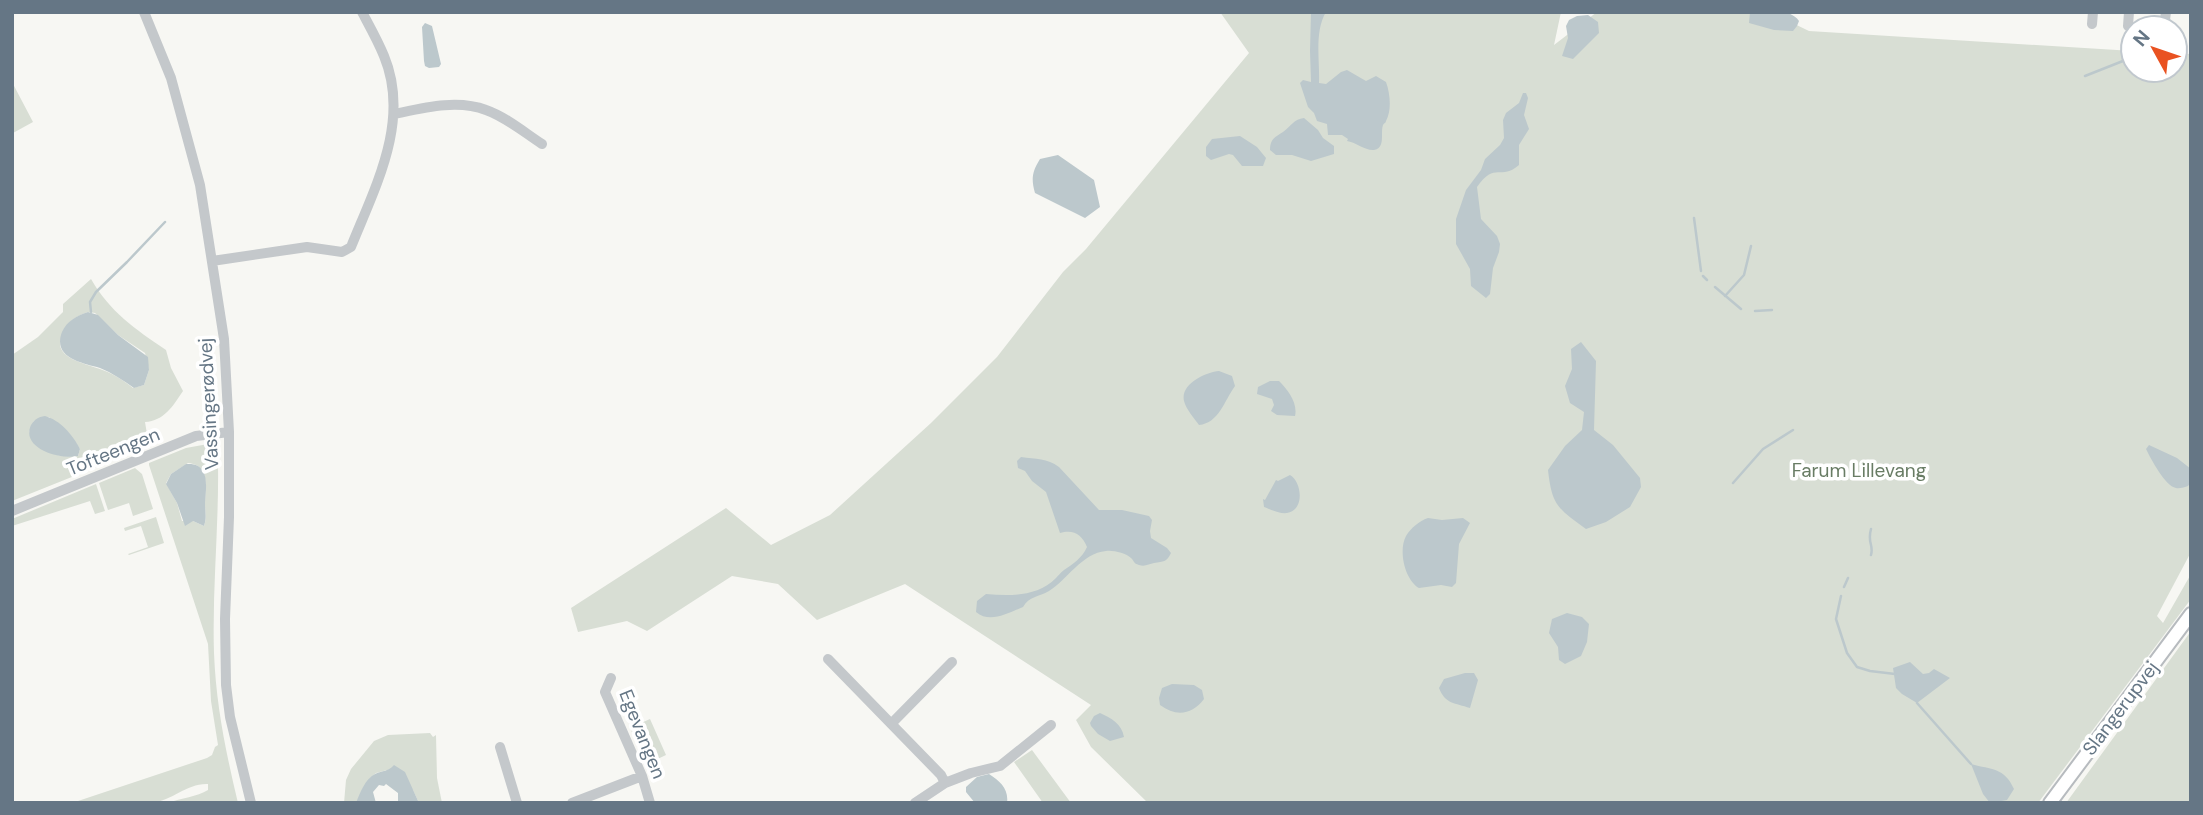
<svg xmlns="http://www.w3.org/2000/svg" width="2203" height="815" font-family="'DM Sans',sans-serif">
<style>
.green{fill:#d8ded4;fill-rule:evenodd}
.water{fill:#bcc8cc}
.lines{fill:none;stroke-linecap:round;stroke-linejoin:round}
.stream{stroke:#bcc8cc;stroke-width:2.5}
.major-casing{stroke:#b7bbbf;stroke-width:16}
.minor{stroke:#c4c8cb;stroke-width:10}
.major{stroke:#fff;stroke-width:12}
.labels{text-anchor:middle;stroke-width:7;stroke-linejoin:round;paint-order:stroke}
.street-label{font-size:19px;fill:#657685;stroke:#fff}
.park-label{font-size:19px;fill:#687c64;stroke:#fff}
</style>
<rect width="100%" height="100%" fill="#f7f7f3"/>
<path class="green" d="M 1220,12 L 1561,12 L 1554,45 L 1597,12 L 1770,12 L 1809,31 L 2133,51 L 2133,70 L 2175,70 L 2175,53 L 2191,54 L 2191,552 L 2157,616 L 2163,623 L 2191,574 L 2191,599 L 2038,803 L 1148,803 L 1091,747 L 1076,720 L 1091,705 L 905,584 L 817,620 L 778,584 L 732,576 L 647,631 L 627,621 L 578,632 L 571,608 L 726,508 L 771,545 L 830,515 L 931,423 L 997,357 L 1063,272 L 1086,249 L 1249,53 Z
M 12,82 L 33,122 L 13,133 L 12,131 Z
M 91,279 C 110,312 135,329 166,350 L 171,368 L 183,391 C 173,406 164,421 145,422 L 149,446 L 12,501 L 12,355 L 38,337 L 63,312 L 63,304 ZM 88,312 L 95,313 L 118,335 L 145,353 L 149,370 L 144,385 L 133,388 C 123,380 112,373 100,369 C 89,365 59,359 60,343 C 60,340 62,336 63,333 C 67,321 77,316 88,312 ZM 49,417 L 68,432 L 80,449 L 78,456 C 53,458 44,451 29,432 L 34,421 Z
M 208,444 L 214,445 L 218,464 C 219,527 212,590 214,653 C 216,705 226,753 238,803 L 168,803 C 181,798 197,797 208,790 L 208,784 C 187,783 172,801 151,803 C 125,805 98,803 72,803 L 207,758 L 212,755 L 215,747 L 218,745 L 211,701 L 208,644 L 149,465 L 149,463 L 186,448 ZM 188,463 C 211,465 205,488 205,504 C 205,512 207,518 204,526 L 193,521 L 182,521 L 177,503 L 166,483 L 171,474 Z
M 135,468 L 142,474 L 153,509 L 133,516 L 129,503 L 108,510 L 99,483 Z
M 96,484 L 105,511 L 95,514 L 90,501 L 12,526 L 12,519 Z
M 156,517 L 164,543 L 129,555 L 128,554 L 148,547 L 141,526 L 125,531 L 124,528 Z
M 2191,631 L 2191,803 L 2066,803 Z
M 650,719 L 666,755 L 647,764 L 630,728 Z
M 430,733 L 433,737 L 436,735 L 437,778 L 442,803 L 419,803 L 413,790 L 391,769 L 376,773 L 370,778 L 356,803 L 344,803 L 346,780 L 351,769 L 374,741 L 388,735 Z
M 1032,750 L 1071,803 L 1043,803 L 1014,762 Z"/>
<path class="water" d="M 1311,12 L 1326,12 C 1314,32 1320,61 1319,83 L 1326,84 L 1341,72 L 1347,70 L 1366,81 L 1376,76 L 1386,82 C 1390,93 1392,110 1386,121 C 1386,123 1384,123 1383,125 C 1380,133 1386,148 1374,150 C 1366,151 1355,142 1347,141 L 1348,139 L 1342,135 L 1328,135 L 1327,124 L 1317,121 L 1314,113 L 1308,107 L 1300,83 L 1303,80 L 1311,82 L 1310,51 Z
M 1750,12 C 1765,12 1789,7 1799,21 L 1797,26 L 1793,31 L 1774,30 L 1749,23 Z
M 1588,15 L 1598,22 L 1599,33 L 1573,59 L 1562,56 L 1568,38 L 1566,26 L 1569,20 L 1577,16 Z
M 425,23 L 432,26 L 441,64 L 439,67 L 429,68 L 425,66 L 424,61 L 422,27 Z
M 1526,93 L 1528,98 L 1524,115 L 1529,129 L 1519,145 L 1519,165 C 1501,181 1495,161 1477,187 L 1481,219 L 1497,236 L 1500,244 L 1499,252 L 1493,268 L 1490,294 L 1486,298 L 1471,286 L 1470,269 L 1456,244 L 1456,219 L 1466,190 L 1481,170 L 1485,159 L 1500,145 L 1504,138 L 1503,120 L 1506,113 L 1519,103 L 1523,93 Z
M 1304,118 L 1318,130 L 1323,138 L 1334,146 L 1334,154 L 1311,161 L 1292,155 L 1276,155 L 1270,150 C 1270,139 1275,137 1283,132 C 1291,126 1294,119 1304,118 Z
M 1240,136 L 1257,147 L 1266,158 L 1263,166 L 1242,166 L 1233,155 L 1229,154 L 1211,160 L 1206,156 L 1206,147 L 1212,139 Z
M 1058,155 L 1094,180 L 1100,207 L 1085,218 L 1035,193 C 1031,179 1032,172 1040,159 Z
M 88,312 L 98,315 L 118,335 L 148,357 L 149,370 L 144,385 L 134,388 C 123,380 112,373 100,368 C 82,363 52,358 62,332 C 67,321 76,316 88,312 Z
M 1581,342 L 1596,361 L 1594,430 L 1613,445 L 1640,478 L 1641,487 L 1630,507 L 1606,522 L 1586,529 C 1557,508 1552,505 1548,470 L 1565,446 L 1582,430 L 1584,412 L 1570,403 L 1565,386 L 1572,369 L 1571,349 Z
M 1219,371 L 1232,376 L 1235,386 C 1224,401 1219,423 1199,425 C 1194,418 1186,409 1184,401 C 1180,384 1206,372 1219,371 Z
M 1270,381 L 1279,381 C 1288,390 1298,403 1295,416 L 1277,415 L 1271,411 L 1274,405 L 1272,399 L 1257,394 L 1258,387 Z
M 45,416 C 60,420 73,435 80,449 L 78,456 C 62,460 20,449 31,425 C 35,419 38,417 45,416 Z
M 2149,445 L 2177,458 L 2191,469 L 2191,482 L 2188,486 C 2185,487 2179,489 2176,488 C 2165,486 2151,459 2146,449 Z
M 1021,457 C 1036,459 1047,458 1059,467 L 1099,510 L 1122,510 L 1149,516 L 1152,520 L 1150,531 L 1151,538 L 1167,548 L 1171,553 C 1166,563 1164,561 1154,563 C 1149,564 1145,567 1139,565 C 1133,563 1135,562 1131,558 C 1126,553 1113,550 1106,551 C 1082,553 1067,580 1049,591 C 1039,597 1029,596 1023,607 C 1008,613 990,624 976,612 L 977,601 L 986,594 C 1010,596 1037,597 1056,578 C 1058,576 1060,573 1064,570 C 1073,564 1082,558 1087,547 C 1082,535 1074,529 1060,533 L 1046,492 L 1032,481 L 1025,471 L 1018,468 L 1017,461 Z
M 186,464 C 211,462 206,487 205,503 C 205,511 207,518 204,526 L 193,521 L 185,526 L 177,503 L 166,484 L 171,474 Z
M 1290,475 C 1302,482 1305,510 1287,513 C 1280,514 1269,509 1264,507 L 1263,499 L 1265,500 L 1276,480 L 1278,481 Z
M 1428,518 L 1442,520 L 1463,518 L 1470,523 L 1459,544 L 1456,583 L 1452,587 L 1441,585 L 1419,588 C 1405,580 1398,551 1406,536 C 1411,528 1419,521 1428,518 Z
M 1567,613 L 1582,617 L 1589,624 L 1587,642 L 1581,656 L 1565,664 L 1559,660 L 1558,647 L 1549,633 L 1552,619 Z
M 1910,662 L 1923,674 L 1929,673 L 1934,669 L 1950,678 L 1917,703 L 1902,694 L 1896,688 L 1893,668 Z
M 1465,673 L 1474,673 L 1478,680 L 1470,708 C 1455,703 1445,704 1439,688 L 1444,679 Z
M 1172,684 L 1194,685 L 1202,690 L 1204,699 C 1192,715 1176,717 1160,705 L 1159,698 L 1162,688 Z
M 1100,713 C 1111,718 1122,724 1124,737 L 1110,741 L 1098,734 L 1091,726 L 1090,723 L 1094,716 Z
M 1971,764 C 1992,770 2004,767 2014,789 L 2007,800 L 1990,803 L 1983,794 Z
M 394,765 L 405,772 L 419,803 L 398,803 L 398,793 L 386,784 L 384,786 L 379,785 L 373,792 L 376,803 L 356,803 C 360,793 365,779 375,774 C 383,770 388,772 394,765 Z
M 989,774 C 1000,781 1009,789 1007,803 L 975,803 L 966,792 L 966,787 L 977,777 Z"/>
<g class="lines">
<path class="stream" d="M 2085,76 L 2133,57
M 1694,218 L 1701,271
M 1703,276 L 1707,280
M 1715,287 L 1741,309
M 1725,296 L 1744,275 L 1751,246
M 1755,311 L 1772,310
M 91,312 L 90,302 L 96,292 L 127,262 L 165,222
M 1733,483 L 1763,449 L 1793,430
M 1871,555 C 1874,545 1867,543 1871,529
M 1844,587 L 1848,578
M 1841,596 L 1836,619 L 1847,653 L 1857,667 L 1870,671 L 1895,674
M 1917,703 L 1971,764"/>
<defs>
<path id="major" d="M 2050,803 L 2191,614"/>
</defs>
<use href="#major" class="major-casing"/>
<path class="minor" d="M 144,12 L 171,78 L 200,185 L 224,339 L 229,432 L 229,517 L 225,619 L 226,685 L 230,717 L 251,803
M 2092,24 L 2093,12
M 2128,26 L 2129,12
M 2164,28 L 2166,12
M 394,114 C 423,108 457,99 486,110 C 506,117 525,133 542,144
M 212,261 L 307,247 L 342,252 L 351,247 C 375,187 411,121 384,56 C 378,41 370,27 362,12
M 12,511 L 196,436 L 229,432
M 828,659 L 941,775 L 945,783
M 611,678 L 605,692 L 642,776 L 650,803
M 892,723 L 952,662
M 500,747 L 517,803
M 572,803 L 642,776
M 915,803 L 945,783 L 971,773 L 1000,766 L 1051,725"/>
<use href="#major" class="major"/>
</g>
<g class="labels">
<g class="street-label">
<text transform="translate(208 404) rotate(-93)" y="7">Vassingerødvej</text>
<text transform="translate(113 451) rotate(-22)" y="7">Tofteengen</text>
<text transform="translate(2120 708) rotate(-53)" y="7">Slangerupvej</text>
<text transform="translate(643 734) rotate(68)" y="7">Egevangen</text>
</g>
<g class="park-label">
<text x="1859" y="477">Farum Lillevang</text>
</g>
</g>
<rect width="2203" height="815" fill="none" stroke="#657685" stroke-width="28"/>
<g transform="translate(2154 49) rotate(310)"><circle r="33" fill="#ffffff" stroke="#c1c8ce" stroke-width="2"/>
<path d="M0-5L12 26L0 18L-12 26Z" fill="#e95221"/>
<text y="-10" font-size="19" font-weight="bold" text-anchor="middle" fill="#657685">N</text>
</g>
</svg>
